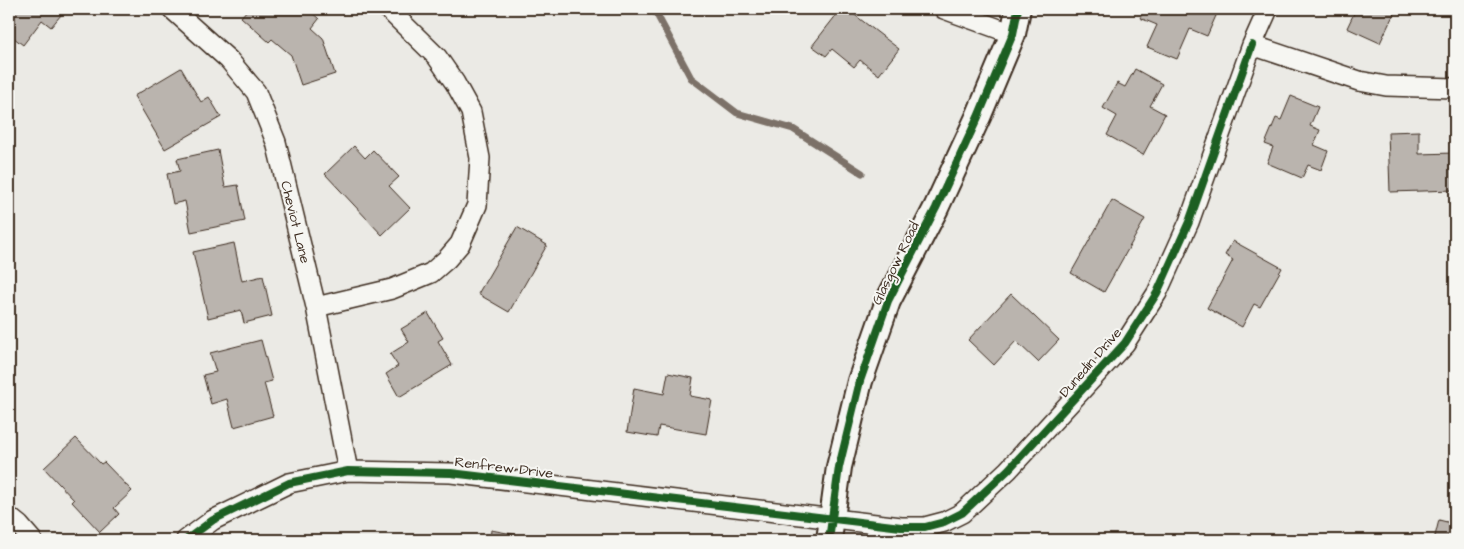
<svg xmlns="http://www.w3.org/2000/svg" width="1464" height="549" font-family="'Architects Daughter',sans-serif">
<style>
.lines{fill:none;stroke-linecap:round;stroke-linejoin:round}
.stream{stroke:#7c7167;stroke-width:7}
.building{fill:#bab4ae;stroke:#3b2a1e}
.minor-casing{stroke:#3b2a1e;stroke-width:22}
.tertiary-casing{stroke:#3b2a1e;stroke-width:28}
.minor{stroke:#f6f6f2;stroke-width:19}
.tertiary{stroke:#f6f6f2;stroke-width:24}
.cycleway-casing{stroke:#f6f6f2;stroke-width:11}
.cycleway{stroke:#1b5e20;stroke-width:8}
.labels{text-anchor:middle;stroke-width:4;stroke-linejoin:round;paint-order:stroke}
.street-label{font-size:14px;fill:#3b2a1e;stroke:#f6f6f2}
</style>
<rect width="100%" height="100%" fill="#ebeae5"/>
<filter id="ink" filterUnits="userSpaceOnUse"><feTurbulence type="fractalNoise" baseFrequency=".02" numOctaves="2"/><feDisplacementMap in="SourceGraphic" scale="10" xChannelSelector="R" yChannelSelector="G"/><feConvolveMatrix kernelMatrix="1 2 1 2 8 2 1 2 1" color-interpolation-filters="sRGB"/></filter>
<g filter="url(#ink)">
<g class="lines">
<path class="stream" d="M 654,9 L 691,78 L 737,113 L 793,129 L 862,173"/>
</g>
<path class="building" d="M 9,9 L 66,9 L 51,27 L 42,20 L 23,45 L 9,34 Z
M 248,9 L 294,9 L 297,11 L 299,9 L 308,9 L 319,19 L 312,28 L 323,38 L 335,74 L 301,85 L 291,55 L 272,39 L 269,42 L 241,17 Z
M 841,9 L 847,9 L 899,49 L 879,75 L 860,60 L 854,67 L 832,49 L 826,56 L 812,46 Z
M 1145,9 L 1219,9 L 1207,36 L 1190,29 L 1177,59 L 1147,47 L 1157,25 L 1140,18 Z
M 1356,9 L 1396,9 L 1380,43 L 1347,28 Z
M 181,68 L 201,102 L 209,97 L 221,117 L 165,149 L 134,96 Z
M 1135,69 L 1162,84 L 1150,106 L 1165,114 L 1143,155 L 1107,135 L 1117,116 L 1103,108 L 1117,83 L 1125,87 Z
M 1291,96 L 1318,107 L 1310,126 L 1320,130 L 1314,145 L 1328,151 L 1321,170 L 1308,165 L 1302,178 L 1267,163 L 1273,147 L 1265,144 L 1276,118 L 1281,120 Z
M 1419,131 L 1419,154 L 1454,153 L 1455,190 L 1390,192 L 1388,132 Z
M 354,146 L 365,158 L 373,150 L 399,177 L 389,186 L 410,208 L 382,235 L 325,174 Z
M 218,150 L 225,187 L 238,185 L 245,221 L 191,232 L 185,201 L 173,204 L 167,174 L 180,171 L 177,159 Z
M 1112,200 L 1145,219 L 1104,292 L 1071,273 Z
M 517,227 L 547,245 L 509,312 L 478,294 Z
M 1233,241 L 1282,268 L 1260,307 L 1254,304 L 1242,327 L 1207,308 L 1233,260 L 1225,255 Z
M 234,243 L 242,281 L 263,276 L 272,316 L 244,323 L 241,310 L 208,318 L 193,252 Z
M 1011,294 L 1059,340 L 1038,362 L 1016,341 L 994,365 L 968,340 Z
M 428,313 L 443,338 L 438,341 L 452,365 L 399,397 L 386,374 L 398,366 L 390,354 L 409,342 L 401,329 Z
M 261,340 L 272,381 L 264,383 L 273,416 L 234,427 L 227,399 L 211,404 L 203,375 L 216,372 L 210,353 Z
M 668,373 L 693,378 L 690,396 L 712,400 L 706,434 L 659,426 L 657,437 L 627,432 L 634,388 L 664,394 Z
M 76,438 L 101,464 L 104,462 L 132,491 L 114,508 L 119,514 L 100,532 L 72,502 L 74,500 L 44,468 Z
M 1439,520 L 1455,524 L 1455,540 L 1434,540 Z
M 491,530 L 523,536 L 522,540 L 490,540 Z"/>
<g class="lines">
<defs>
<path id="minor" d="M 172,9 L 229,60 L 256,92 L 276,142 L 316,307 L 348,471
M 944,9 L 1013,34
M 1268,9 L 1252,45 L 1359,81 L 1386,86 L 1455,88
M 316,307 L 392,289 L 431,273 L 447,259 L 460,244 L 477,205 L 480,158 L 471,112 L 455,83 L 437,57 L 388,9
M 9,517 L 19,525 L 32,540
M 186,540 L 213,520 L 289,483 L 348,471 L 451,473 L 901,527 L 925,527 L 944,522 L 962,513 L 1008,470 L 1125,343 L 1157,293 L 1189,222 L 1252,45"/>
<path id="tertiary" d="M 829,540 L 839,467 L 860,381 L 888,301 L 936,208 L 978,117 L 1013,34 L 1018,9"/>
</defs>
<use href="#minor" class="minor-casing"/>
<use href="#tertiary" class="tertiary-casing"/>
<use href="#minor" class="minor"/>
<use href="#tertiary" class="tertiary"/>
<defs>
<path id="cycleway" d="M 186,540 L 213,520 L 289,483 L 348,471 L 451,473 L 901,527 L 925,527 L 944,522 L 962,513 L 1008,470 L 1125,343 L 1157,293 L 1189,222 L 1252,45
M 829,540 L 839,467 L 860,381 L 888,301 L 936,208 L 978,117 L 1013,34 L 1018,9"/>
</defs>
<use href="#cycleway" class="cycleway-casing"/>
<use href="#cycleway" class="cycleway"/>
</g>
</g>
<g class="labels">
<g class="street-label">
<text transform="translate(296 222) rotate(76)" y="5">Cheviot Lane</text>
<text transform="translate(895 263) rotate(-64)" y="5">Glasgow Road</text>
<text transform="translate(1090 362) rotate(-49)" y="5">Dunedin Drive</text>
<text transform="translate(504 467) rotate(7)" y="5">Renfrew Drive</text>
</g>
</g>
<rect width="1464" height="549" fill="none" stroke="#f6f6f2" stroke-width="30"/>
<rect x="15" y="15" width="1434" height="519" fill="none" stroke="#3b2a1e" stroke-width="2" filter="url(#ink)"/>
</svg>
